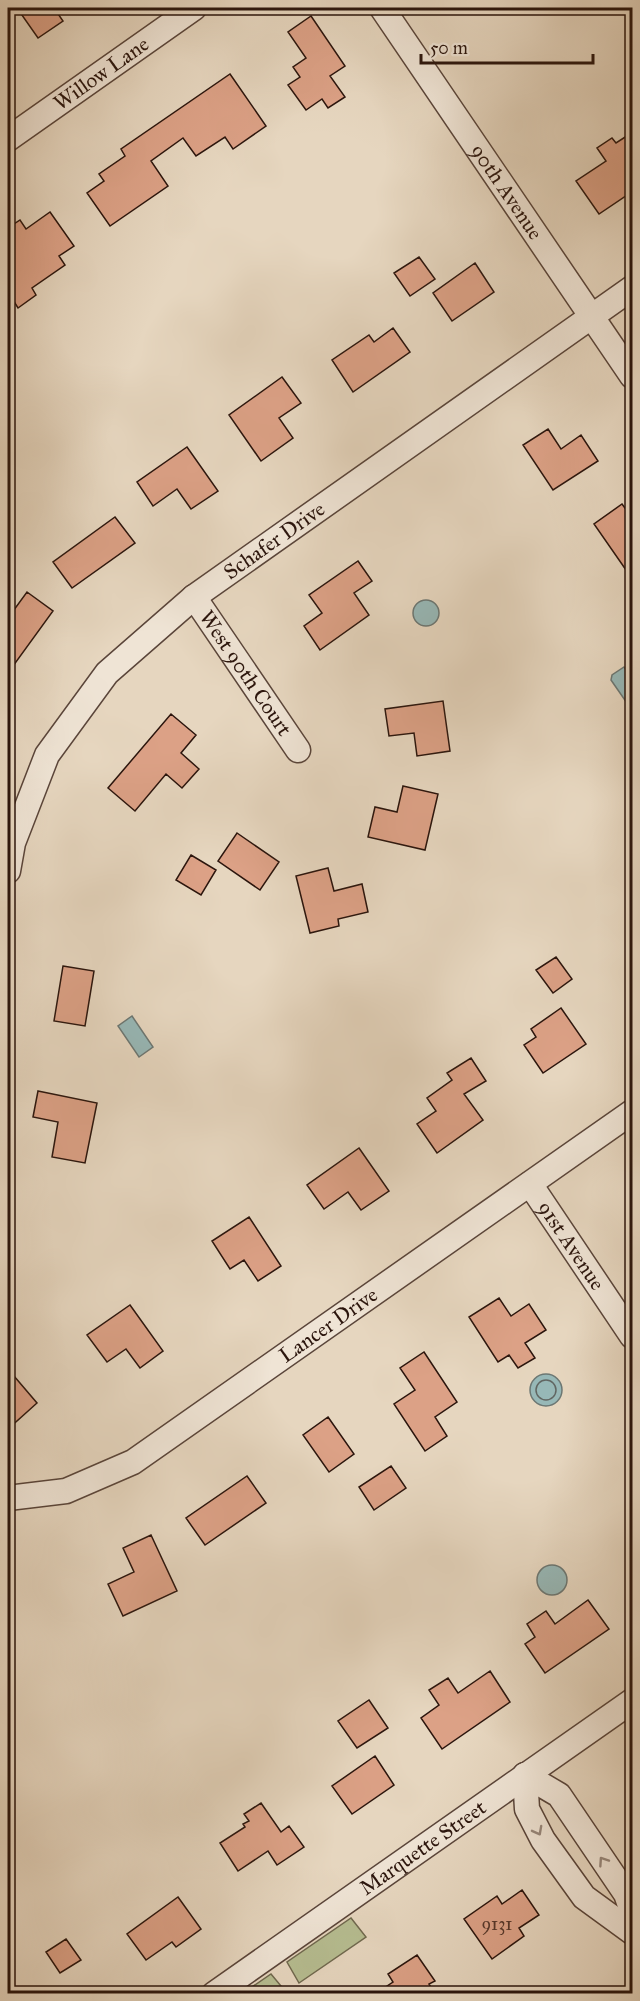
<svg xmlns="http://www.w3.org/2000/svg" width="640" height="2001" font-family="'IM FELL Great Primer',serif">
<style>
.green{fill:#b6bd91;stroke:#70694f;stroke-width:1.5}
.water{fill:#97b8b7;stroke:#6c7773;stroke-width:1.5}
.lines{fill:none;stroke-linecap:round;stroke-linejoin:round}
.shore{stroke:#616662;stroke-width:1.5}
.building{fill:#dca186;stroke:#2b150d;stroke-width:1.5}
.street-casing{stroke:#5a453a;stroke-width:27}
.street{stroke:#efe4d5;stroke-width:24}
.oneway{stroke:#97877b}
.labels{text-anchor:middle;stroke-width:5;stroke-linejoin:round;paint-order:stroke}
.number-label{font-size:18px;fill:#57382b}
.street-label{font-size:21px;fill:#2b150d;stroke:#efe4d5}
</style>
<rect width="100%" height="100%" fill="#e6d6bf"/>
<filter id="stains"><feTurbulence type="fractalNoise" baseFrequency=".00333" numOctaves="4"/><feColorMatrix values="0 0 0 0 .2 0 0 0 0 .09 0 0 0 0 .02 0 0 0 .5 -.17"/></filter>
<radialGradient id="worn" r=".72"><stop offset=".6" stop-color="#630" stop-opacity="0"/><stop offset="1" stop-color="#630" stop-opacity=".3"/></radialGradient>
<path class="green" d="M 351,1918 L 366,1937 L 299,1983 L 287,1962 Z
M 271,1974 L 286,1992 L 243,1993 Z"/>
<path class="water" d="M413 613a13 13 0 1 1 26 0a13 13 0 1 1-26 0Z
M 624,667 L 632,678 L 632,706 L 629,706 L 611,680 L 612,675 Z
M 132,1016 L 153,1047 L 139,1057 L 118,1026 Z
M530 1390a16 16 0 1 1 32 0a16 16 0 1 1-32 0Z
M537 1580a15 15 0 1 1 30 0a15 15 0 1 1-30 0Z"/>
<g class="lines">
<path class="shore" d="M536 1390a10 10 0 1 1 20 0a10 10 0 1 1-20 0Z"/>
</g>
<path class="building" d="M 17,8 L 54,8 L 63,21 L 38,38 Z
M 311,16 L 345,66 L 330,76 L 345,97 L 328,108 L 322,99 L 306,110 L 288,85 L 300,77 L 293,67 L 306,58 L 288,32 Z
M 230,74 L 266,126 L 233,149 L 225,137 L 196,156 L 183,138 L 151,161 L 168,186 L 110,226 L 87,193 L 104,181 L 99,174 L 125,156 L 121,149 Z
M 633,132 L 633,191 L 599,214 L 576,181 L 606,161 L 597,148 L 612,138 L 616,143 Z
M 50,212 L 74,246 L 59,256 L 65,265 L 32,288 L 36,295 L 18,308 L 8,292 L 8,228 L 20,220 L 26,229 Z
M 419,257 L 435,279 L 410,296 L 394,273 Z
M 475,263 L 494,292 L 452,321 L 433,293 Z
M 393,328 L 410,352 L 353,392 L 332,360 L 369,335 L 374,342 Z
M 282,377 L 301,403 L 279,418 L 293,438 L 261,461 L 229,415 Z
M 548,429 L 561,449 L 581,435 L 598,461 L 553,490 L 523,445 Z
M 187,447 L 218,491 L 191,509 L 177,489 L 153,506 L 137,482 Z
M 622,504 L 633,519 L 633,580 L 594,524 Z
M 115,517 L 135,543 L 72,588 L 53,562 Z
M 358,561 L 372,581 L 354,593 L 369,615 L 320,650 L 304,626 L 322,613 L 309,595 Z
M 27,592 L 53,611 L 8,673 L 8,618 Z
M 443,701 L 450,751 L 417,756 L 414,733 L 389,736 L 385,709 Z
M 171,714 L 196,735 L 181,753 L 199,769 L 182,788 L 166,774 L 135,811 L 108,788 Z
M 403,786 L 438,794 L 425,850 L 368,837 L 375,807 L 397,812 Z
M 237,833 L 279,862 L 260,890 L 218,861 Z
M 191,855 L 216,870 L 201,895 L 176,880 Z
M 328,868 L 334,891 L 362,884 L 368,912 L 338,919 L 339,926 L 310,933 L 296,876 Z
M 556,957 L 572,979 L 553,993 L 536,970 Z
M 63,966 L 94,971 L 85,1026 L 54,1021 Z
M 561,1008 L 586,1044 L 543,1073 L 524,1045 L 536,1037 L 531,1029 Z
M 471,1058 L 486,1081 L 464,1094 L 483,1120 L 437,1153 L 417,1124 L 436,1111 L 427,1098 L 452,1080 L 447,1073 Z
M 38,1091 L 97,1103 L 85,1163 L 52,1157 L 58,1122 L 33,1117 Z
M 359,1148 L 389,1191 L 361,1210 L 348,1192 L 324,1209 L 307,1185 Z
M 249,1217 L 281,1266 L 258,1281 L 244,1260 L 230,1269 L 212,1241 Z
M 499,1298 L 511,1316 L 529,1304 L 546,1330 L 525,1343 L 535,1358 L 518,1368 L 509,1355 L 498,1362 L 469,1317 Z
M 130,1305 L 163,1351 L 140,1368 L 126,1349 L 107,1362 L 87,1335 Z
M 424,1352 L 457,1402 L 435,1417 L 447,1436 L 425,1451 L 394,1404 L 415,1390 L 400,1368 Z
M 8,1369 L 37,1403 L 8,1429 Z
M 328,1417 L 354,1454 L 329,1472 L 303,1435 Z
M 391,1466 L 406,1488 L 374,1510 L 359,1487 Z
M 247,1476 L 266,1503 L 205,1545 L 186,1518 Z
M 151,1535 L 177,1591 L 123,1616 L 108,1584 L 134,1572 L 123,1548 Z
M 588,1600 L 609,1629 L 545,1673 L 525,1644 L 535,1637 L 527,1624 L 546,1611 L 555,1624 Z
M 490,1671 L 510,1702 L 442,1749 L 421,1718 L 439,1705 L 429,1690 L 448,1678 L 458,1693 Z
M 369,1700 L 388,1728 L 357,1748 L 338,1721 Z
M 375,1756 L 394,1785 L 352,1814 L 332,1786 Z
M 261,1803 L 281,1832 L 289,1826 L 304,1847 L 277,1865 L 268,1851 L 238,1871 L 220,1843 L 245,1827 L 243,1824 L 249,1821 L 244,1814 Z
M 522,1890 L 539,1915 L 519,1928 L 524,1936 L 492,1959 L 464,1919 L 497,1896 L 502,1904 Z
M 178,1897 L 201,1929 L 176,1947 L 172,1942 L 146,1960 L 127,1934 Z
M 66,1939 L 81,1960 L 60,1973 L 46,1952 Z
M 417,1955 L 435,1981 L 429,1984 L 435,1994 L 375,1994 L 393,1982 L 388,1974 Z"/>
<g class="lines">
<defs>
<g id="street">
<path id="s1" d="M 382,8 L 632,376"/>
<path id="s2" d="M 8,139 L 194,8"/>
<path id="s3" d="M 194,597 L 298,750"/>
<path id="s4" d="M 8,871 L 13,843 L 47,755 L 107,673 L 194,597 L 632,288"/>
<path id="s5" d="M 530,1184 L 632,1336"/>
<path id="s6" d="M 8,1498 L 66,1491 L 133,1462 L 632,1112"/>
<path d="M 525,1775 L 527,1809 L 543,1840 L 584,1897 L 632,1932"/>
<path d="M 525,1775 L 559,1795 L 626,1894 L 632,1911"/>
<path id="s7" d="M 214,1994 L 632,1701"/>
</g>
</defs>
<use href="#street" class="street-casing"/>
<use href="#street" class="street"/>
</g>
<defs><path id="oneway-chevron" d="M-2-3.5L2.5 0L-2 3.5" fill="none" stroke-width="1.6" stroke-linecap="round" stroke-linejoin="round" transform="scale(1.5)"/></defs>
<g class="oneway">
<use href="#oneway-chevron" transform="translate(538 1831) rotate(62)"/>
<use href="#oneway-chevron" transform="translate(603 1861) rotate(-124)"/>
</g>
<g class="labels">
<g class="number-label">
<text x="497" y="1930">9131</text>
</g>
<g class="street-label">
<text dy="7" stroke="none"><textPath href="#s2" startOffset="114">Willow Lane</textPath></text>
<text dy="7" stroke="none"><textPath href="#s1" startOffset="222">90th Avenue</textPath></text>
<text dy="7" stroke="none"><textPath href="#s4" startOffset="438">Schafer Drive</textPath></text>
<text dy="7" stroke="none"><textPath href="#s3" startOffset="92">West 90th Court</textPath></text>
<text dy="7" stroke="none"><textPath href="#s5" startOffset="74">91st Avenue</textPath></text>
<text dy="7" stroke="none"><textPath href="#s6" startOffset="370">Lancer Drive</textPath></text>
<text dy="7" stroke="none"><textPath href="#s7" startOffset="255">Marquette Street</textPath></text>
</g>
</g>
<rect width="640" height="2001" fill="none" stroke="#e6d6bf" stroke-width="30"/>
<rect x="9" y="9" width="622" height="1983" fill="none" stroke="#2b150d" stroke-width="3"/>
<rect x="15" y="15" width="610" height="1971" fill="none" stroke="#2b150d" stroke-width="1.5"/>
<path d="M421 54v9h172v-9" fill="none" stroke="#2b150d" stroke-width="3"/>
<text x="430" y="54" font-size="18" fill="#2b150d" stroke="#efe4d5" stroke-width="4.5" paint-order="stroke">50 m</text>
<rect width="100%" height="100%" filter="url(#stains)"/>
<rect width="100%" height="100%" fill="url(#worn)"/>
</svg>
